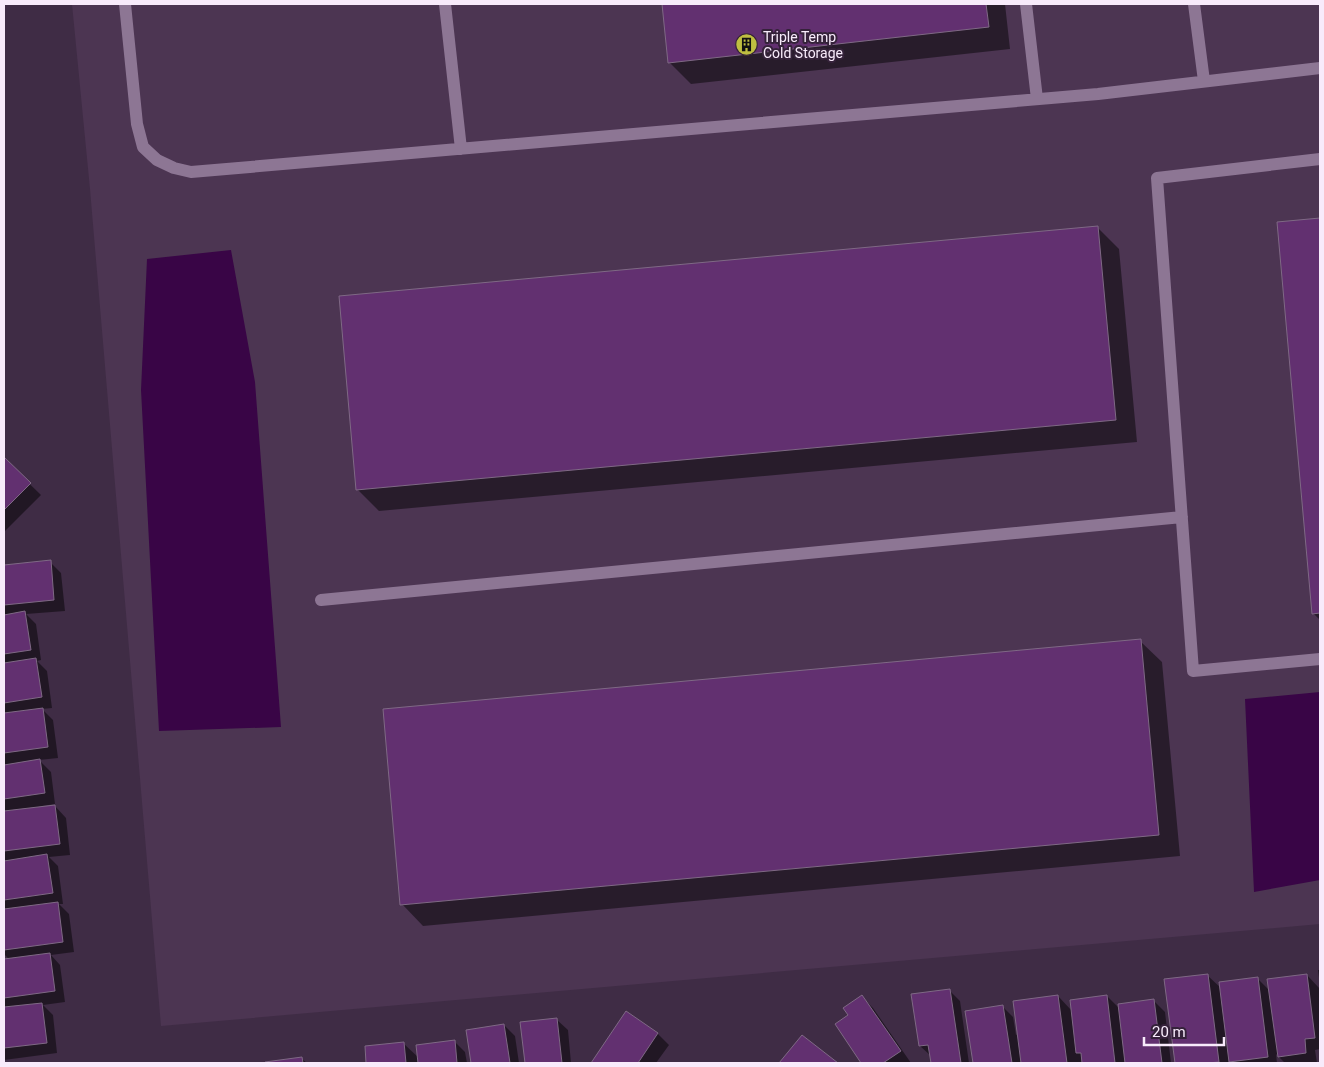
<svg xmlns="http://www.w3.org/2000/svg" width="1324" height="1067" font-family="Roboto,sans-serif">
<style>
.built{fill:#4c3552}
.water{fill:#390546}
.shadow{fill:#0007}
.building{fill:#623070;stroke:#7f6985}
.lines{fill:none;stroke-linecap:round;stroke-linejoin:round}
.minor{stroke:#8d7694;stroke-width:12}
.labels{text-anchor:middle;stroke-width:4;stroke-linejoin:round;paint-order:stroke}
.poi-label{font-size:14px;fill:#f8ebfb;stroke:#35223a;text-anchor:start}
</style>
<rect width="100%" height="100%" fill="#3f2c45"/>
<path class="built" d="M 72,4 L 1320,4 L 1320,924 L 161,1026 L 90,189 Z"/>
<path class="water" d="M 231,250 L 255,382 L 281,727 L 159,731 L 141,390 L 147,259 Z
M 1320,692 L 1320,880 L 1254,892 L 1245,699 Z"/>
<path class="shadow" d="M 663,4 L 1005,4 L 1010,49 L 691,84 L 669,62 Z
M 1320,219 L 1320,620 L 1313,613 L 1278,223 Z
M 1097,227 L 1119,249 L 1137,442 L 379,511 L 358,490 Z
M 4,459 L 41,495 L 4,532 Z
M 50,562 L 61,573 L 65,611 L 26,614 L 36,624 L 41,660 L 37,661 L 47,671 L 52,708 L 42,709 L 53,720 L 58,758 L 39,760 L 51,772 L 55,804 L 42,806 L 42,808 L 55,806 L 66,818 L 70,855 L 49,857 L 58,866 L 63,904 L 59,904 L 69,914 L 74,952 L 51,955 L 60,965 L 65,1002 L 43,1005 L 53,1015 L 57,1053 L 4,1060 L 4,961 L 10,960 L 4,954 L 4,566 Z
M 1140,641 L 1162,662 L 1180,856 L 423,926 L 402,904 Z
M 1318,970 L 1320,970 L 1320,985 Z
M 1207,975 L 1222,989 L 1257,978 L 1270,991 L 1307,975 L 1320,989 L 1320,1049 L 1315,1050 L 1317,1063 L 1285,1063 L 1276,1054 L 1277,1063 L 1176,1063 L 1166,980 Z
M 949,990 L 960,1001 L 969,1063 L 932,1063 L 931,1056 L 920,1046 Z
M 1058,996 L 1072,1011 L 1107,996 L 1120,1009 L 1153,1000 L 1165,1012 L 1171,1063 L 974,1063 L 966,1012 L 1002,1006 L 1013,1017 L 1016,1035 L 1018,1034 Z
M 862,997 L 873,1008 L 911,1063 L 863,1063 L 836,1024 L 849,1015 Z
M 626,1013 L 658,1034 L 669,1045 L 656,1063 L 592,1063 Z
M 556,1019 L 568,1030 L 571,1063 L 526,1063 L 521,1023 Z
M 504,1025 L 515,1036 L 519,1063 L 472,1063 L 467,1031 Z
M 802,1036 L 836,1063 L 780,1063 Z
M 454,1041 L 465,1052 L 467,1063 L 368,1063 L 366,1047 L 403,1043 L 419,1058 Z
M 302,1059 L 307,1063 L 266,1063 Z"/>
<path class="building" d="M 662,4 L 986,4 L 989,27 L 668,63 Z
M 1320,218 L 1320,613 L 1312,614 L 1277,222 Z
M 1098,226 L 1116,420 L 356,490 L 339,296 Z
M 4,457 L 31,483 L 4,510 Z
M 51,560 L 54,600 L 4,605 L 4,565 Z
M 25,611 L 31,650 L 4,654 L 4,615 Z
M 1141,639 L 1159,835 L 400,905 L 383,709 Z
M 36,658 L 42,697 L 4,703 L 4,663 Z
M 43,708 L 48,747 L 4,753 L 4,713 Z
M 40,759 L 45,793 L 4,799 L 4,765 Z
M 55,805 L 60,844 L 4,851 L 4,811 Z
M 47,854 L 53,893 L 4,900 L 4,861 Z
M 58,902 L 63,942 L 4,950 L 4,909 Z
M 50,953 L 55,991 L 4,998 L 4,959 Z
M 1208,974 L 1219,1062 L 1207,1063 L 1175,1063 L 1164,979 Z
M 1307,974 L 1315,1038 L 1305,1039 L 1306,1053 L 1278,1057 L 1267,979 Z
M 1258,977 L 1268,1057 L 1229,1062 L 1219,982 Z
M 950,989 L 961,1063 L 931,1063 L 928,1045 L 919,1046 L 911,994 Z
M 862,995 L 901,1051 L 883,1063 L 861,1063 L 835,1024 L 848,1015 L 843,1008 Z
M 1058,995 L 1067,1063 L 1021,1063 L 1013,1001 Z
M 1107,995 L 1115,1063 L 1082,1063 L 1081,1053 L 1076,1053 L 1070,1000 Z
M 1154,999 L 1162,1063 L 1125,1063 L 1118,1004 Z
M 42,1003 L 47,1043 L 4,1048 L 4,1007 Z
M 1003,1005 L 1012,1063 L 973,1063 L 965,1011 Z
M 626,1011 L 658,1033 L 638,1063 L 591,1063 Z
M 557,1018 L 562,1063 L 525,1063 L 520,1022 Z
M 504,1024 L 510,1063 L 471,1063 L 466,1030 Z
M 802,1035 L 838,1063 L 779,1063 Z
M 455,1040 L 457,1063 L 418,1063 L 416,1045 Z
M 404,1042 L 406,1063 L 366,1063 L 365,1046 Z
M 302,1057 L 303,1063 L 265,1063 L 265,1062 Z"/>
<g class="lines">
<path class="minor" d="M 125,4 L 137,124 L 143,147 L 157,160 L 174,168 L 191,172 L 1098,94 L 1320,68
M 445,4 L 461,149
M 1026,4 L 1037,99
M 1194,4 L 1204,81
M 1320,159 L 1157,178 L 1193,671 L 1320,659
M 321,600 L 1182,517"/>
</g>
<defs>
<symbol id="building-disc" viewBox="-11 -11 22 22"><circle r="9.5" fill="#bfbe41" stroke="#35223a"/><path d="M-4-6H4V6H1V3H-1V6H-4ZM-2.5-4.3h1.7v1.8h-1.7ZM.8-4.3h1.7v1.8H.8ZM-2.5-1h1.7V.8h-1.7ZM.8-1h1.7V.8H.8Z" fill="#111"/></symbol>
</defs>
<g fill-rule="evenodd">
<use href="#building-disc" x="734" y="32" width="25" height="25"/>
</g>
<g class="labels">
<g class="poi-label">
<text x="763" y="42">Triple Temp<tspan x="763" dy="16">Cold Storage</tspan></text>
</g>
</g>
<rect width="1324" height="1067" fill="none" stroke="#f8ebfb" stroke-width="10"/>
<path d="M1144 1037v8h80v-8" fill="none" stroke="#f8ebfb" stroke-width="2.5"/>
<text x="1152" y="1037" font-size="15" fill="#f8ebfb" stroke="#35223a" stroke-width="4" paint-order="stroke">20 m</text>
</svg>
